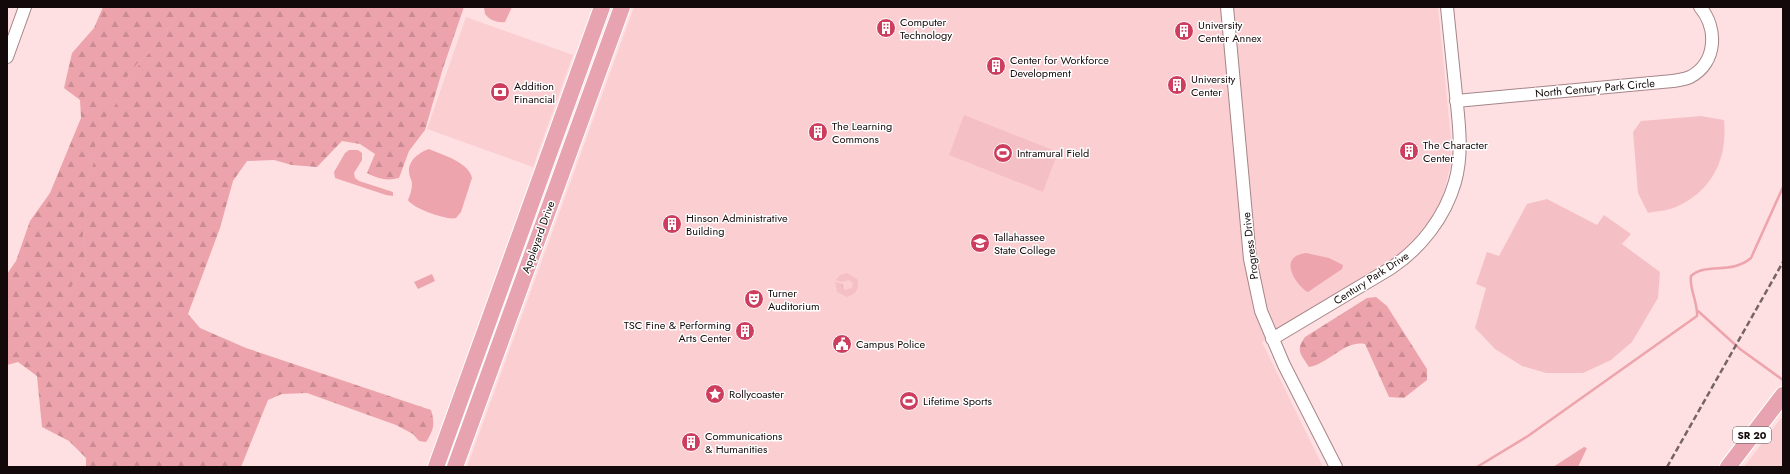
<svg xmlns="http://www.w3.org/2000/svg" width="1790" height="474" font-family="Jost,sans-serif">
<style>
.built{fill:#fbced2}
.grass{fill:url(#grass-tufts)}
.forest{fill:url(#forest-firs)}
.pitch{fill:#f5c0c5}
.water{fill:#eda4ad}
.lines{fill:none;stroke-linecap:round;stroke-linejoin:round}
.stream{stroke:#eda4ad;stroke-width:2.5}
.minor-casing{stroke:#a68588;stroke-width:14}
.major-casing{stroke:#fff;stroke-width:18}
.minor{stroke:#fff;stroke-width:12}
.major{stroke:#e7a3af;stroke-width:16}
.rail{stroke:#776465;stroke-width:2.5;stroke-dasharray:6 3;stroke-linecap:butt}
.labels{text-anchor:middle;stroke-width:3;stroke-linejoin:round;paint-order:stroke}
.shield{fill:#fff;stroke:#5a5354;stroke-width:1}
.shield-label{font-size:10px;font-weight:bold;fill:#14090a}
.poi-label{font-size:11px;fill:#14090a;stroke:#fff;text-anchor:start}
.street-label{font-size:11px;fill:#14090a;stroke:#fff}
</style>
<defs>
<pattern id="grass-tufts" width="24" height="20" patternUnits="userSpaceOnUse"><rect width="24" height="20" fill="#f5c0c5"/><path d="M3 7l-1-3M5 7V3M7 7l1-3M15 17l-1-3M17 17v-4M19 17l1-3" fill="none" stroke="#d1a4a8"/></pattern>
<pattern id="forest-firs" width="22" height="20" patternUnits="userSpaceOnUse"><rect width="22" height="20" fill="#eca3ab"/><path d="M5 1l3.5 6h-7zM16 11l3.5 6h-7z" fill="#ca8b92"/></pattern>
</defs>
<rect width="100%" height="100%" fill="#fee0e2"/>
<path class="built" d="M 634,7 L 1438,7 L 1451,140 L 1451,163 L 1445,188 L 1439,207 L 1425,230 L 1399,257 L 1262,342 L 1323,467 L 467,467 Z
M 466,17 L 573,55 L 533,167 L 427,129 Z
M 1781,418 L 1783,419 L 1783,467 L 1744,467 Z"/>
<path class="grass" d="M 847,273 L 857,279 C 860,288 856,295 847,297 L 837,292 L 835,282 L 842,284 L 845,290 L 852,288 L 853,283 L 849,280 L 842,282 L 836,280 L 840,275 Z"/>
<path class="forest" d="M 103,7 L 464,7 L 443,68 L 425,130 L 409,151 L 399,178 C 387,181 378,179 367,173 L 375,154 L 360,144 L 342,141 L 317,167 L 292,165 L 274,160 L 247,161 L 233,181 L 220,228 L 188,314 L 200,328 L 246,348 L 431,410 C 435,423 434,430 426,442 L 419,441 L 413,434 L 396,425 L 307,393 L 282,394 L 268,400 L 241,467 L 86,467 L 86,458 L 69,441 L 42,427 L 37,376 L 18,362 L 7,365 L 7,274 L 16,261 L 30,221 L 50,193 L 81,118 L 80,100 L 64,88 L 72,53 L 94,28 Z
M 1376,297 L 1387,306 L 1427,369 L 1427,380 L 1404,398 L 1389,397 L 1365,344 C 1344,340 1329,364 1309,367 C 1301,354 1295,351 1305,337 L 1367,298 Z"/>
<path class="pitch" d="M 964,115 L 1058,152 L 1043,192 L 949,155 Z
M 1701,116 L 1724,120 C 1728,159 1712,191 1676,207 C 1667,211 1657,211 1648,213 L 1638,193 L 1633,132 L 1641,121 Z
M 1547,199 L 1597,225 L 1604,215 L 1631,234 L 1622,244 L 1660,272 L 1658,298 L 1632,342 L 1611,360 L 1583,373 L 1546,373 L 1522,366 L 1495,349 L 1475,328 L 1486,288 L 1476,284 L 1487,252 L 1499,256 L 1527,204 Z"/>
<path class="water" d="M 484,7 L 512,7 L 505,22 C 498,23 489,20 485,14 Z
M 429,149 C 442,155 469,162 472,178 L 461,212 L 456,218 C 448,221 412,208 408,200 C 410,195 412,190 412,184 C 412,180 409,176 409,172 C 408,160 420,152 429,149 Z
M 349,150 L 358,150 L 362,153 L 362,160 L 354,173 L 355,178 L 359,181 L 393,192 L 393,196 L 386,195 L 335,178 L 334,172 L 345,153 Z
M 1306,253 L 1329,258 L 1343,265 L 1342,269 L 1308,292 C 1300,288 1286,270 1292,260 C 1295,255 1301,254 1306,253 Z
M 432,274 L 435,281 L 418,289 L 414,282 Z
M 1584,447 L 1587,448 L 1578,467 L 1553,467 Z"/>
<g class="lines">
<path class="stream" d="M 1698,311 L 1740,349 L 1783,380
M 7,359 L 60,307 L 77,280 L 86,259 L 84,237 L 88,179 L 101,129 L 130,74 L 176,19
M 1477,467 L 1528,436 L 1697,316 C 1698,302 1689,289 1691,276 C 1707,262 1731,275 1751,258 L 1783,187"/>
<defs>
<path id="minor" d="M 1227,7 L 1250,259 L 1261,311 L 1284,365 L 1336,467
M 7,57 L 25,7
M 1456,101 L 1662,82 C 1671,81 1681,81 1690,77 C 1717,63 1718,28 1700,7
M 1272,339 L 1391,268 C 1421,248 1445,217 1455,182 C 1463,154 1459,123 1456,95 C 1453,65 1450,36 1447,7"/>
<path id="major" d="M 436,467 L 602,7
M 455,467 L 622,7
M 1728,467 L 1783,395"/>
</defs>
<use href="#minor" class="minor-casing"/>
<use href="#major" class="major-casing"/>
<use href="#minor" class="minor"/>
<use href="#major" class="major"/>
<path class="rail" d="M 1667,467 L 1783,262"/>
</g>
<defs>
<symbol id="building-disc" viewBox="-11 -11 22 22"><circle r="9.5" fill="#cd3e5e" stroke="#fff"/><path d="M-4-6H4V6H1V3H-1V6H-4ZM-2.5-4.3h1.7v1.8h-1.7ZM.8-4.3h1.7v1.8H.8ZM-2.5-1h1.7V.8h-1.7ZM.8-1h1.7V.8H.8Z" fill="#fff"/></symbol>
<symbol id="bank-disc" viewBox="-11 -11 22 22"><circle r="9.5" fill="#cd3e5e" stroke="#fff"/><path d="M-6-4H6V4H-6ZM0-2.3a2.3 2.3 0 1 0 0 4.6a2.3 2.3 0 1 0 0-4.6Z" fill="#fff"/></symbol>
<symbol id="stadium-disc" viewBox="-11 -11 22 22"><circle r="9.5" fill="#cd3e5e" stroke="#fff"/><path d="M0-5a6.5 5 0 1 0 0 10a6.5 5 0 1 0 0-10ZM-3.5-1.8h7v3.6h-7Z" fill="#fff"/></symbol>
<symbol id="university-disc" viewBox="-11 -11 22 22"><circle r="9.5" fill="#cd3e5e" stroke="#fff"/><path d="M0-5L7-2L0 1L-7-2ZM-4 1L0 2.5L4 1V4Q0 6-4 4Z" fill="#fff"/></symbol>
<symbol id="theatre-disc" viewBox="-11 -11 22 22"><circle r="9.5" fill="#cd3e5e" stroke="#fff"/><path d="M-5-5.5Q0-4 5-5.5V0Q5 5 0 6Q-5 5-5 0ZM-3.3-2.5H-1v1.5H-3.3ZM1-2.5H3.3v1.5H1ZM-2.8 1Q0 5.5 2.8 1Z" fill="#fff"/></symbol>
<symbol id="civic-disc" viewBox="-11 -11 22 22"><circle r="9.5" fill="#cd3e5e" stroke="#fff"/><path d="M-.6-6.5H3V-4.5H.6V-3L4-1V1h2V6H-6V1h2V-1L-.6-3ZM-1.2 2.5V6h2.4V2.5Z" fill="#fff"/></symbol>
<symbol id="sight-disc" viewBox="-11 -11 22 22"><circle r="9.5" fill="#cd3e5e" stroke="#fff"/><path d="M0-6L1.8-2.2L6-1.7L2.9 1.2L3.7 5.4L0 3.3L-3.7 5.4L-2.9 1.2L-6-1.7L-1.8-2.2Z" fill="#fff"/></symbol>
</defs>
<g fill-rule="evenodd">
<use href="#building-disc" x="875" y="17" width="22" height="22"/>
<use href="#building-disc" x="1173" y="20" width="22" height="22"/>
<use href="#building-disc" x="985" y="55" width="22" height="22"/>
<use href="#building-disc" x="1166" y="74" width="22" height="22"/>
<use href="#bank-disc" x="489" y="81" width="22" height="22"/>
<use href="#building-disc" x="807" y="121" width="22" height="22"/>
<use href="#building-disc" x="1398" y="140" width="22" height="22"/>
<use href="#stadium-disc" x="992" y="142" width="22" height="22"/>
<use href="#building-disc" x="661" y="213" width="22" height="22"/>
<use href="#university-disc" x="969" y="232" width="22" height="22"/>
<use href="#theatre-disc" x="743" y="288" width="22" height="22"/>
<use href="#building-disc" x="734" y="320" width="22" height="22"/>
<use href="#civic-disc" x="831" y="333" width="22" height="22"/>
<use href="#sight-disc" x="704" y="383" width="22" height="22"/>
<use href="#stadium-disc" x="898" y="390" width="22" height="22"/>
<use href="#building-disc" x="680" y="431" width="22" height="22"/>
</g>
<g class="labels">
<rect class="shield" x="1733" y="427" width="38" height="16" rx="3"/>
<g class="shield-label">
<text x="1752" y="439">SR 20</text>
</g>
<g class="poi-label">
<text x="900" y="26">Computer<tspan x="900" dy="13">Technology</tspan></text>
<text x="1198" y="29">University<tspan x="1198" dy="13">Center Annex</tspan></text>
<text x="1010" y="64">Center for Workforce<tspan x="1010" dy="13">Development</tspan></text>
<text x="1191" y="83">University<tspan x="1191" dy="13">Center</tspan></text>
<text x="514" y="90">Addition<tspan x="514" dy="13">Financial</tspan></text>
<text x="832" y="130">The Learning<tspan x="832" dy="13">Commons</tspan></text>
<text x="1423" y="149">The Character<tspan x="1423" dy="13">Center</tspan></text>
<text x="1017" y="157">Intramural Field</text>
<text x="686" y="222">Hinson Administrative<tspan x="686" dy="13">Building</tspan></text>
<text x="994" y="241">Tallahassee<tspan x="994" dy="13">State College</tspan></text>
<text x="768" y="297">Turner<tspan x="768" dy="13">Auditorium</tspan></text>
<text x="731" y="329" text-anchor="end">TSC Fine &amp; Performing<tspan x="731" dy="13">Arts Center</tspan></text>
<text x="856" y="348">Campus Police</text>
<text x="729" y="398">Rollycoaster</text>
<text x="923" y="405">Lifetime Sports</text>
<text x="705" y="440">Communications<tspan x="705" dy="13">&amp; Humanities</tspan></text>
</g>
<g class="street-label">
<text transform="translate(1595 88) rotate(-5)" y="4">North Century Park Circle</text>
<text transform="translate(538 237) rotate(-70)" y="4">Appleyard Drive</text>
<text transform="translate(1250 246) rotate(-97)" y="4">Progress Drive</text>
<text transform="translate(1371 278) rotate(-33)" y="4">Century Park Drive</text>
</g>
</g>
<rect width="1790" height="474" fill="none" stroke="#14090a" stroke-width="16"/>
</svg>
